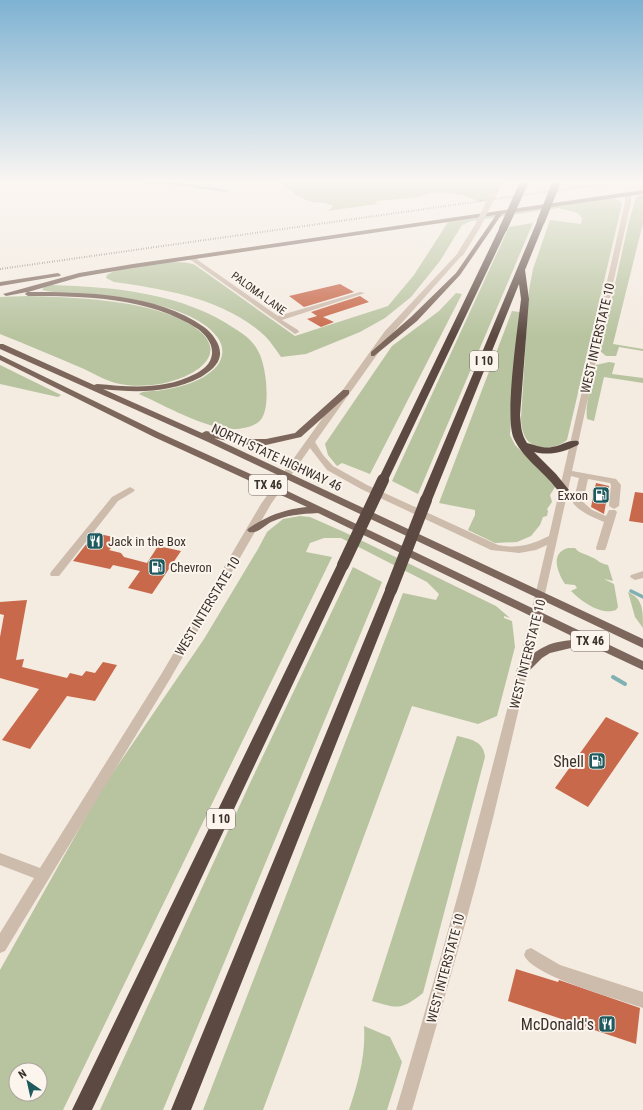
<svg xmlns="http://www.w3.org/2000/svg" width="643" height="1110" font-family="'Roboto Condensed',sans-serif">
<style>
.green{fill:#b8c4a0;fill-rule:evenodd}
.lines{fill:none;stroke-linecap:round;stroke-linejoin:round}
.stream-far2{stroke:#7fb0b2;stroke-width:2}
.stream-far1{stroke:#7fb0b2;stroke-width:3.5}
.stream{stroke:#7fb0b2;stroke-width:4}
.building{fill:#c8694b}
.minor{fill:#cdbbac;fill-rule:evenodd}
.major{fill:#7d675c;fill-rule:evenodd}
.highway{fill:#5c4a42;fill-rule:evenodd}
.rail{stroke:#3b302b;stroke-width:2;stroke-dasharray:0.5 2;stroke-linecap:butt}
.minor-bridge{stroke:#cdbbac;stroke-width:6}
.highway-bridge-far1{stroke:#5c4a42;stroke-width:8}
.highway-bridge{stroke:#5c4a42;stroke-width:12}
.labels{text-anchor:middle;stroke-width:4;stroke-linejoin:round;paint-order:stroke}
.far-street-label{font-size:11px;fill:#3b302b;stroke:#fbf5ee}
.shield{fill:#fbf5ee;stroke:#756b66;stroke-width:1}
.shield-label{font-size:12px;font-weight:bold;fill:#3b302b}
.street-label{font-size:13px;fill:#3b302b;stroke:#fbf5ee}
.poi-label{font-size:13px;fill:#3b302b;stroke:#fbf5ee;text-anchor:start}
.near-poi-label{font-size:16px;fill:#3b302b;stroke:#fbf5ee;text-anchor:end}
</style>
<rect width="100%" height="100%" fill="#f4ebe1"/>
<path class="green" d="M 281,181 L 500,181 L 490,200 L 478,202 C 469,194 431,188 421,197 L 377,201 L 376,204 L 328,211 L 333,206 C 326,202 320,203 312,202 C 303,200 285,188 281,181 Z
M 643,194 L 643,223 L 613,344 L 643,349 L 643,351 L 619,347 L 616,356 L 606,356 L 600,351 L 629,221 L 636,197 Z
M 612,198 L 620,201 L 622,204 L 567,440 C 555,450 534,452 525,437 C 522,431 521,424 521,418 L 529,290 L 533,269 L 550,220 L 581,224 L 582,218 L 578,213 L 558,208 L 471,221 L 462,225 L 440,261 L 411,297 L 385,318 L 360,332 L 306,354 L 281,357 C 276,350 271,342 265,336 C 225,299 165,289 114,282 L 106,278 L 107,275 C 118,266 182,258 195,265 L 295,336 L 388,306 L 414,275 L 448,222 Z
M 533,223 L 418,494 L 392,481 L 509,227 Z
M 52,285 C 115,287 184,293 237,330 C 245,335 254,342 258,351 C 266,364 270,402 263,416 C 259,426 244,429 234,429 C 207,430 164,405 139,394 C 142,391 150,391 156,391 C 177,388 202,383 217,366 C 224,357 224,347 218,338 C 197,307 126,297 91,294 C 75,292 58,294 42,290 L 44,287 Z
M 456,293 L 462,294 L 370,474 L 342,463 L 337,466 L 328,455 L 325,444 L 392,346 L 439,311 Z
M 27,296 C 74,297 154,300 193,326 C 233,353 196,376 165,383 C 151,386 134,387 120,384 C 108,382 95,374 84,369 C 56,357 28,345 0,334 L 0,297 Z
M 512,311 L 520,312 L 510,435 L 515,445 L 553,482 L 555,487 L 550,495 L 552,502 L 547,509 L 548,511 L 547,516 L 543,517 L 540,525 L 531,536 L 517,542 L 495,543 L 468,530 L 475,515 L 475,510 L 439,503 Z
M 609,362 L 615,363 L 612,374 L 643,378 L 643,383 L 604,377 L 594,421 L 587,419 C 585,406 592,377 596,365 Z
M 0,365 L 61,395 L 58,397 L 0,384 Z
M 300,516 L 310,517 L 344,532 L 496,606 L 510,618 L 504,616 L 504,618 L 512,621 L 515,647 L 497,716 L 478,724 L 412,706 L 263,1110 L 203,1110 L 403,593 L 436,600 L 439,594 L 427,582 L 341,538 L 324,538 L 310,543 L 306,552 L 332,557 L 63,1110 L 0,1110 L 0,970 L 101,790 L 204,639 L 258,549 L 267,532 L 283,519 ZM 16,1070 L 40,1070 L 40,1094 L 16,1094 Z
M 568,548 L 575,548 C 580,554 584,553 591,557 C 599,560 598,563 608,565 L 613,581 L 604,579 L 614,584 L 618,607 L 616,610 C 601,616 581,601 571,591 L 577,588 L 575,585 L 565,584 C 557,572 550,553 568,548 Z
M 353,567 L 382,582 L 163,1110 L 100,1110 L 250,783 Z
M 628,592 C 643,599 643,609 643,628 L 635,617 Z
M 457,736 C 470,739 484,741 485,757 L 423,993 C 401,1010 399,1009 372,1001 Z
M 364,1026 L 390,1037 L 402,1062 L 387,1110 L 349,1110 C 358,1083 366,1055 364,1026 Z"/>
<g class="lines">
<path class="stream-far2" d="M 99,181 L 171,183 L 227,191
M 639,198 L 643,197"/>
<path class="stream-far1" d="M 631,591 L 643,597"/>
<path class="stream" d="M 613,677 L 625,684"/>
</g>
<path class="building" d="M 340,284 L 354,292 L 304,307 L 289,296 Z
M 360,296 L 369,302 L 323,317 L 334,322 L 321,327 L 307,319 L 317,316 L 311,312 Z
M 596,483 L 609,486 L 604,514 L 591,507 Z
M 635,492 L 643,493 L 643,523 L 629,521 Z
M 95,533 L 113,537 L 107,546 L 112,547 L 109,550 L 121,553 L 124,557 L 147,563 L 158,546 L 181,551 L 152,594 L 128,588 L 140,571 L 113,565 L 110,569 L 73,561 Z
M 27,600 L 16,660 L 24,659 L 22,667 L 67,678 L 70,673 L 82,676 L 86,671 L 95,673 L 103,662 L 117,665 L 95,701 L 67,696 L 30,749 L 2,740 L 39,689 L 0,678 L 0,637 L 4,615 L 0,614 L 0,602 Z
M 606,717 L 639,733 L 588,807 L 555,788 Z
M 516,969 L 558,982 L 559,980 L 640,1008 L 636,1044 L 508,1001 Z"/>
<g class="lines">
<path class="minor" d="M 628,192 L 631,194 L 631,202 L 572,471 L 616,479 L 621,485 L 619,506 L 614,509 L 609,506 L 611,485 L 610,483 L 588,479 L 583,502 L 592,510 L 606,516 L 609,510 L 615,510 L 617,512 L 606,548 L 605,550 L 597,550 L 596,548 L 604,522 C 593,517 581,513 573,503 L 579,478 L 571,476 C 546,591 520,707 492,822 C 468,918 440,1014 412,1110 L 396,1110 C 452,923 503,735 547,545 L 536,550 L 519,553 L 491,550 L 361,489 L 327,470 L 310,448 L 271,504 L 170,679 L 5,951 L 0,953 L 0,933 L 34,878 L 0,865 L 0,853 L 40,868 L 162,673 L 261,504 L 385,331 L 459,252 L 464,253 L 391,335 L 315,442 L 323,455 L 333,466 L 367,485 L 498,545 C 517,549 531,545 549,536 L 625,202 L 625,194 Z
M 188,256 L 192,256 L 278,316 L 360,292 L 365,293 L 282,320 L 298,330 L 299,332 L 295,334 L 188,258 Z
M 130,487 L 135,490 L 133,492 L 118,501 L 59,576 L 51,576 L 50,574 L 51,572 L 112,497 Z
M 643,571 L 643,578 L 635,580 L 630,577 L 631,575 Z
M 531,948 L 560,965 L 643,992 L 643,1008 C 619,999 533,977 524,955 L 526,950 Z"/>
<path class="major" d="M 643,190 L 643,194 L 502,214 L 460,275 L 417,321 L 374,356 L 371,356 L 371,352 L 411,317 L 456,273 L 496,215 L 133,268 L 80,277 L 28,292 C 84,292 157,293 204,327 C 212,333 221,344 220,355 C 219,365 209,372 201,377 C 170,393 137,393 103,389 L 202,433 L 206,431 L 246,439 L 266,439 L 295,433 L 343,390 L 349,390 L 349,394 L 301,437 L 266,445 L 246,445 L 214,438 L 643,639 L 643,648 L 208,442 L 0,349 L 0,344 L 3,344 L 94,385 L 97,384 C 131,387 164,390 195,374 C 203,370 211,364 212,354 C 213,344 206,335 198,329 C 149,297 84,296 28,296 L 25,294 L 27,292 L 6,296 L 3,294 L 79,273 L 133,264 Z
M 58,273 L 61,275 L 60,276 L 0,286 L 0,282 Z
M 0,355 L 160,433 L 279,487 L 643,661 L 643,670 L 596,648 L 571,648 L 550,653 L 542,658 L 526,674 L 518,674 L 516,671 L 518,668 C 537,647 552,640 580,640 L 318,513 C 301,514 286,515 271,522 C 264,526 257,534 249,532 L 247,530 L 249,528 C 267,516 285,509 307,507 L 154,437 L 0,360 Z"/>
<path class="highway" d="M 538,219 L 545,221 L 525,270 L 529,299 L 520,415 C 521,425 521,434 527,443 C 536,445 543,449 552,447 C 561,446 569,439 578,441 L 579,443 L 578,445 C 564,452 550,456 534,452 L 556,474 L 569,490 L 563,493 L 559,492 C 546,473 524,460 514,439 C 504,419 518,326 521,299 L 519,284 L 432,500 L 430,502 L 422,502 L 420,500 Z
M 500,227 L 507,229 L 388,480 L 387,482 L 379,482 L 378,480 Z
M 343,561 L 349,565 L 92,1110 L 72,1110 L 337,565 Z
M 391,586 L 395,587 L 397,590 L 191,1110 L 171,1110 L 385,590 L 387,587 Z"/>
<path class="rail" d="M 0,269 L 623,181"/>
<path class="minor-bridge" d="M 461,253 L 477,227 L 500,181"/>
<path class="highway-bridge-far1" d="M 541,221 L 557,181
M 503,229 L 525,181"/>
<path class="highway-bridge" d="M 343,565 L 383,480
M 391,590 L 426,500"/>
</g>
<linearGradient id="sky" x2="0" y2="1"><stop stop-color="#7eb2d2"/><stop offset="0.54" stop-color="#faf6f2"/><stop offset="1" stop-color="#faf6f2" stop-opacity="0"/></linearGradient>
<rect width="643" height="336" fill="url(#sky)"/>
<defs>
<symbol id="fuel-square" viewBox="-11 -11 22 22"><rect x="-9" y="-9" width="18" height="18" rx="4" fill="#1f5a5e" stroke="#fbf5ee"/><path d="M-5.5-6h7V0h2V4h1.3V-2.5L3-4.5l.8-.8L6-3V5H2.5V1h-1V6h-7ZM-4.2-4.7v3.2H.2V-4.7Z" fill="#fff"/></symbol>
<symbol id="restaurant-square" viewBox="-11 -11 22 22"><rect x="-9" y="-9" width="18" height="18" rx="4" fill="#1f5a5e" stroke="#fbf5ee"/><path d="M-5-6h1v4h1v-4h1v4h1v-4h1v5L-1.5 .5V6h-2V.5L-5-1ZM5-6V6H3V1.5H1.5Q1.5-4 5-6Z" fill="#fff"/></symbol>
</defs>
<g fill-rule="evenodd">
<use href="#fuel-square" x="591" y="485" width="20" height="20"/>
<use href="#restaurant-square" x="85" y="531" width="20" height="20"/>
<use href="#fuel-square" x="147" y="557" width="20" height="20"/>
<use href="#fuel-square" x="587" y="751" width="20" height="20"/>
<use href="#restaurant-square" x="597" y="1014" width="20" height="20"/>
</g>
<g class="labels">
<g class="far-street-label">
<text transform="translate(259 293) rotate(36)" y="4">PALOMA LANE</text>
</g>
<g class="shield">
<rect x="470" y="351" width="28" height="20" rx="3"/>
<rect x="249" y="475" width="38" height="20" rx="3"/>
<rect x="571" y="631" width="38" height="20" rx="3"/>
<rect x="207" y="809" width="28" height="20" rx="3"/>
</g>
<g class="shield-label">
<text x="484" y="365">I 10</text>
<text x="268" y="489">TX 46</text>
<text x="590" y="645">TX 46</text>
<text x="221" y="823">I 10</text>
</g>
<g class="street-label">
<text transform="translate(597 338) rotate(-77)" y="5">WEST INTERSTATE 10</text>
<text transform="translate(277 457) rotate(25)" y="5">NORTH STATE HIGHWAY 46</text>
<text transform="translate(207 606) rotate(-59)" y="5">WEST INTERSTATE 10</text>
<text transform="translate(527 654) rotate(-76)" y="5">WEST INTERSTATE 10</text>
<text transform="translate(445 968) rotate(-75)" y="5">WEST INTERSTATE 10</text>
</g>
<g class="poi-label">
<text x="588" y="500" text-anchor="end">Exxon</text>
<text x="108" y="546">Jack in the Box</text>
<text x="170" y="572">Chevron</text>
</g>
<g class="near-poi-label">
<text x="584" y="767">Shell</text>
<text x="594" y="1030">McDonald's</text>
</g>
</g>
<g transform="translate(28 1082) rotate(326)"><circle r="19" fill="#fbf5ee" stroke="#aea6a0"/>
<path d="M0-3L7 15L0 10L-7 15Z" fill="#1f5a5e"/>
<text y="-6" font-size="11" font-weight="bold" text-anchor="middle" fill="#3b302b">N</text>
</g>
</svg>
